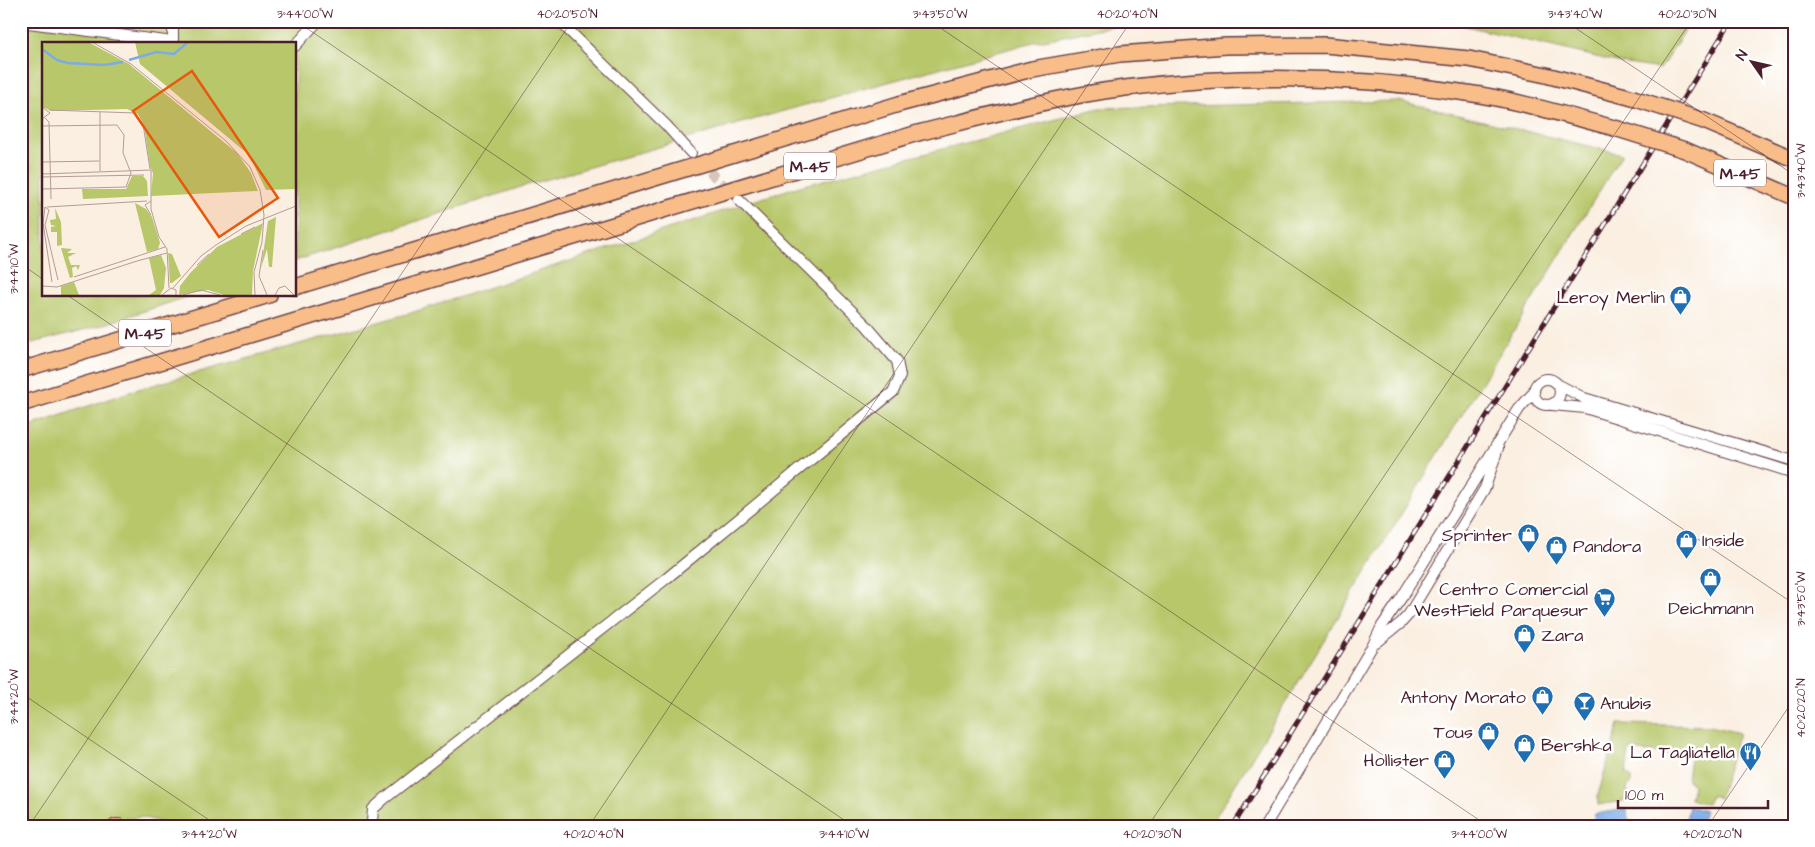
<svg xmlns="http://www.w3.org/2000/svg" width="1815" height="847" font-family="'Architects Daughter',sans-serif">
<style>
.green{fill:#b7c76a;stroke:#80734a}
.water{fill:#7cace7;stroke:#636689}
.lines{fill:none;stroke-linecap:round;stroke-linejoin:round}
.minor-tunnel{stroke:#d7c5bd;stroke-width:10;stroke-dasharray:10 5;stroke-linecap:butt}
.minor-casing{stroke:#643e46;stroke-width:12}
.major-casing{stroke:#643e46;stroke-width:16}
.highway-casing{stroke:#643e46;stroke-width:18}
.minor{stroke:#fff;stroke-width:10}
.major{stroke:#f8bd89;stroke-width:14}
.highway{stroke:#f8bd89;stroke-width:15}
.rail-casing{stroke:#4a1f2b;stroke-width:5}
.rail{stroke:#fff;stroke-width:3;stroke-dasharray:9;stroke-linecap:butt}
.highway-bridge-casing{stroke:#643e46;stroke-width:18;stroke-linecap:butt}
.highway-bridge{stroke:#f8bd89;stroke-width:15}
.ticks{fill:none;stroke:#4a1f2b;stroke-width:1;stroke-opacity:0.45}
.labels{text-anchor:middle;stroke-width:5;stroke-linejoin:round;paint-order:stroke}
.shield{fill:#fff;stroke:#80626b;stroke-width:1}
.shield-label{font-size:16px;font-weight:bold;fill:#4a1f2b}
.poi-label{font-size:18px;fill:#4a1f2b;stroke:#fff;text-anchor:end}
.inset-river{fill:none;stroke:#7cace7;stroke-width:2.5}
.inset-road{fill:none;stroke:#b49c98;stroke-width:1}
.view{fill:#e8590c;fill-opacity:0.15;stroke:#e8590c;stroke-width:2.5}
.inset-edge{fill:none;stroke:#4a1f2b;stroke-width:2.5}
.neatline{fill:none;stroke:#4a1f2b;stroke-width:2}
.ticks-label{font-size:12px;text-anchor:middle;fill:#4a1f2b}
</style>
<rect width="100%" height="100%" fill="#fff"/>
<filter id="ink" filterUnits="userSpaceOnUse"><feTurbulence type="fractalNoise" baseFrequency=".02" numOctaves="2"/><feDisplacementMap in="SourceGraphic" scale="10" xChannelSelector="R" yChannelSelector="G"/><feConvolveMatrix kernelMatrix="1 2 1 2 8 2 1 2 1" color-interpolation-filters="sRGB"/></filter>
<filter id="wash" filterUnits="userSpaceOnUse"><feTurbulence type="fractalNoise" baseFrequency=".0096" numOctaves="4" result="noise"/><feDisplacementMap in="SourceGraphic" scale="20" xChannelSelector="R" yChannelSelector="G"/><feGaussianBlur stdDeviation="1.12" result="paint"/><feColorMatrix in="noise" values="0 0 0 0 0 0 0 0 0 0 0 0 0 0 0 0 0 1.4 0 .05"/><feComposite in="paint" operator="in"/></filter>
<g filter="url(#wash)">
<rect width="100%" height="100%" fill="#faefe1"/>
<path class="green" d="M 21,21 L 1138,21 L 1034,42 L 794,108 L 524,186 L 295,261 L 295,44 L 44,44 L 44,295 L 193,295 L 99,326 L 21,346 Z
M 1445,21 L 1691,21 L 1660,69 L 1621,63 Z
M 1399,101 L 1622,154 L 1210,826 L 177,826 L 141,817 L 65,826 L 21,826 L 21,429 L 135,390 L 414,312 L 793,188 L 1099,108 Z
M 1619,724 L 1710,726 L 1739,733 L 1719,798 L 1711,795 L 1707,804 L 1690,799 L 1693,785 L 1687,780 L 1690,756 L 1629,750 L 1626,774 L 1631,777 L 1631,783 L 1627,788 L 1629,800 L 1598,805 L 1598,795 Z"/>
<path class="water" d="M 1689,806 L 1705,811 L 1700,826 L 1649,826 L 1652,821 L 1685,825 Z
M 1627,809 L 1628,820 L 1644,826 L 1592,826 L 1595,814 Z"/>
</g>
<g filter="url(#ink)">
<g class="lines">
<path class="minor-tunnel" d="M 698,161 L 739,200"/>
<defs>
<path id="minor" d="M 173,21 L 173,44
M 559,21 L 666,125 L 691,153
M 21,22 L 173,42
M 295,46 L 318,21
M1534 392a13 13 0 1 1 26 0a13 13 0 1 1-26 0Z
M 1559,385 L 1584,398 L 1794,461
M 1552,405 L 1585,408 L 1794,473
M 1376,643 L 1401,623 L 1409,614 L 1485,488 L 1498,448
M 375,826 L 372,822 L 373,809 L 384,799 L 667,578 L 893,392 L 900,376 L 897,361 L 866,325 L 739,200
M 1265,826 L 1373,645 L 1382,626 L 1402,597 L 1519,409 L 1534,392"/>
<path id="major" d="M 116,826 L 119,826"/>
<path id="highway" d="M 1704,121 L 1794,159
M 1685,150 L 1794,197
M 295,287 L 899,104 L 1032,69 L 1120,54 L 1226,46 L 1325,45 L 1469,59 L 1546,75 L 1633,98
M 21,370 L 269,295
M 21,404 L 918,133 C 987,116 1055,97 1125,88 C 1238,74 1355,76 1467,93 C 1518,100 1568,116 1618,129"/>
</defs>
<use href="#minor" class="minor-casing"/>
<use href="#major" class="major-casing"/>
<use href="#highway" class="highway-casing"/>
<use href="#minor" class="minor"/>
<use href="#major" class="major"/>
<use href="#highway" class="highway"/>
<defs>
<path id="rail" d="M 1233,826 L 1731,21"/>
</defs>
<use href="#rail" class="rail-casing"/>
<use href="#rail" class="rail"/>
<defs>
<path id="highway-bridge" d="M 1633,98 L 1704,121
M 1618,129 L 1685,150"/>
</defs>
<use href="#highway-bridge" class="highway-bridge-casing"/>
<use href="#highway-bridge" class="highway-bridge"/>
</g>
</g>
<path class="ticks" d="M 296,21 L 1488,826M 930,21 L 1794,604M 1565,21 L 1794,175M 21,264 L 44,280M 67,295 L 853,826M 21,693 L 218,826M 29,826 L 572,21M 589,826 L 1131,21M 1148,826 L 1691,21M 1708,826 L 1794,699"/>
<defs>
<symbol id="shop-pin" viewBox="-11 -11 22 30"><path d="M0 17L-7.5 6A9.5 9.5 0 1 1 7.5 6Z" fill="#1f6fb2" stroke="#fff"/><path d="M-5-2.5h2.3a2.7 3.5 0 0 1 5.4 0H5L5.5 6h-11ZM-1.5-2.5h3a1.5 2.3 0 0 0-3 0Z" fill="#fff"/></symbol>
<symbol id="supermarket-pin" viewBox="-11 -11 22 30"><path d="M0 17L-7.5 6A9.5 9.5 0 1 1 7.5 6Z" fill="#1f6fb2" stroke="#fff"/><path d="M-6-5.5h2.5l.6 2H6L4.5 2H-2.5L-4.4-4H-6ZM-1.5 3.2a1.3 1.3 0 1 0 .1 0ZM3 3.2a1.3 1.3 0 1 0 .1 0Z" fill="#fff"/></symbol>
<symbol id="bar-pin" viewBox="-11 -11 22 30"><path d="M0 17L-7.5 6A9.5 9.5 0 1 1 7.5 6Z" fill="#1f6fb2" stroke="#fff"/><path d="M-6-5H6L.8 .8V4.5H3.5V6h-7V4.5H-.8V.8Z" fill="#fff"/></symbol>
<symbol id="restaurant-pin" viewBox="-11 -11 22 30"><path d="M0 17L-7.5 6A9.5 9.5 0 1 1 7.5 6Z" fill="#1f6fb2" stroke="#fff"/><path d="M-5-6h1v4h1v-4h1v4h1v-4h1v5L-1.5 .5V6h-2V.5L-5-1ZM5-6V6H3V1.5H1.5Q1.5-4 5-6Z" fill="#fff"/></symbol>
</defs>
<g fill-rule="evenodd">
<use href="#shop-pin" x="1668" y="284" width="25" height="34"/>
<use href="#shop-pin" x="1516" y="522" width="25" height="34"/>
<use href="#shop-pin" x="1674" y="528" width="25" height="34"/>
<use href="#shop-pin" x="1544" y="534" width="25" height="34"/>
<use href="#shop-pin" x="1698" y="566" width="25" height="34"/>
<use href="#supermarket-pin" x="1592" y="586" width="25" height="34"/>
<use href="#shop-pin" x="1512" y="622" width="25" height="34"/>
<use href="#shop-pin" x="1530" y="684" width="25" height="34"/>
<use href="#bar-pin" x="1572" y="690" width="25" height="34"/>
<use href="#shop-pin" x="1476" y="720" width="25" height="34"/>
<use href="#shop-pin" x="1512" y="732" width="25" height="34"/>
<use href="#restaurant-pin" x="1738" y="740" width="25" height="34"/>
<use href="#shop-pin" x="1432" y="748" width="25" height="34"/>
</g>
<g class="labels">
<g class="shield">
<rect x="784" y="152.5" width="52" height="27" rx="4"/>
<rect x="1714" y="159.5" width="52" height="27" rx="4"/>
<rect x="119" y="319.5" width="52" height="27" rx="4"/>
</g>
<g class="shield-label">
<text x="810" y="172">M-45</text>
<text x="1740" y="179">M-45</text>
<text x="145" y="339">M-45</text>
</g>
<g class="poi-label">
<text x="1665" y="303">Leroy Merlin</text>
<text x="1512" y="541">Sprinter</text>
<text x="1702" y="546" text-anchor="start">Inside</text>
<text x="1573" y="552" text-anchor="start">Pandora</text>
<text x="1588" y="595">Centro Comercial<tspan x="1588" dy="21">WestField Parquesur</tspan></text>
<text x="1711" y="614" text-anchor="middle">Deichmann</text>
<text x="1541" y="641" text-anchor="start">Zara</text>
<text x="1526" y="703">Antony Morato</text>
<text x="1600" y="709" text-anchor="start">Anubis</text>
<text x="1473" y="738">Tous</text>
<text x="1541" y="751" text-anchor="start">Bershka</text>
<text x="1735" y="758">La Tagliatella</text>
<text x="1429" y="766">Hollister</text>
</g>
</g>
<g transform="translate(42 42)">
<rect width="254" height="254" fill="#faefe1"/>
<path d="M 10,0 L 48,1 L 87,22 L 195,111 L 209,131 L 216,149 L 109,154 L 111,131 L 108,125 L 102,83 L 96,72 L 85,67 L 10,69 L 0,65 L 0,2 ZM 93,0 L 254,0 L 254,147 L 224,148 L 207,113 L 98,22 ZM 90,134 L 101,134 L 105,139 L 106,154 L 41,157 L 40,147 L 84,147 ZM 93,161 L 104,167 L 110,175 L 118,201 L 116,207 L 105,210 ZM 13,166 L 19,180 L 20,203 L 15,204 L 15,190 L 9,190 L 9,185 L 14,184 L 9,183 L 8,178 L 14,177 ZM 234,175 L 230,225 L 227,225 L 225,207 L 219,226 L 226,179 ZM 221,181 L 211,229 L 210,253 L 182,253 L 166,248 L 137,253 L 138,244 L 149,230 L 175,205 ZM 19,206 L 30,207 L 25,211 L 34,211 L 26,215 L 29,223 L 38,223 L 36,228 L 34,224 L 30,226 L 31,235 L 28,236 ZM 126,211 L 130,212 L 139,234 L 130,241 L 128,241 ZM 119,213 L 124,226 L 122,246 L 118,253 L 107,253 L 114,248 L 107,216 ZM 32,240 L 37,253 L 19,253 L 19,244 Z" fill="#b7c76a"/>
<path class="inset-river" d="M 0,7 L 15,18 L 26,21 L 62,23 L 81,20M 87,18 L 114,10 L 132,12 L 146,0"/>
<path class="inset-road" d="M 50,0 L 89,22 L 184,99 L 208,125 L 218,148 L 222,173 L 220,200 L 212,230 L 213,253M 0,65 L 8,71 L 0,77M 7,68 L 93,71 L 101,82 L 108,127M 58,70 L 58,129M 3,76 L 7,80 L 9,157M 0,84 L 75,83 L 82,93 L 81,111 L 89,131 L 84,145 L 0,147M 0,120 L 57,119M 0,132 L 109,128 L 109,167 L 117,195 L 125,207 L 127,246M 0,135 L 102,133M 109,159 L 103,163 L 109,173M 5,165 L 105,159M 199,192 L 213,185M 221,208 L 217,234 L 225,253M 93,215 L 123,205M 95,219 L 125,211M 155,223 L 167,212M 32,235 L 93,215M 10,240 L 1,181 L 3,165 L 7,168 L 3,183 L 16,238M 0,244 L 15,245 L 95,219M 131,246 L 159,214 L 174,203 L 204,184 L 254,164M 120,253 L 129,246 L 134,248 L 134,253M 141,253 L 159,248 L 178,253M 233,253 L 237,246 L 243,244 L 252,253"/>
<path class="view" d="M 150,29 L 236,156 L 177,195 L 91,69 Z"/>
<rect width="254" height="254" class="inset-edge"/>
</g>
<rect width="1815" height="847" fill="none" stroke="#fff" stroke-width="55"/>
<g transform="translate(1752 62) rotate(304)" stroke="#ffffff" stroke-width="4" paint-order="stroke">
<path d="M0-4L9 19L0 12L-9 19Z" fill="#4a1f2b"/>
<text y="-8" font-size="14" font-weight="bold" text-anchor="middle" fill="#4a1f2b">N</text>
</g>
<path d="M1618 800v8h150v-8" fill="none" stroke="#4a1f2b" stroke-width="2.5"/>
<text x="1625" y="800" font-size="15" fill="#4a1f2b" stroke="#ffffff" stroke-width="4" paint-order="stroke">100 m</text>
<rect x="28" y="28" width="1760" height="792" class="neatline"/>
<g class="ticks-label">
<text x="305" y="18">3°44'00"W</text>
<text x="567" y="18">40°20'50"N</text>
<text x="940" y="18">3°43'50"W</text>
<text x="1127" y="18">40°20'40"N</text>
<text x="1575" y="18">3°43'40"W</text>
<text x="1687" y="18">40°20'30"N</text>
<text transform="translate(1801 171) rotate(-90)" y="4">3°43'40"W</text>
<text transform="translate(14 269) rotate(-90)" y="4">3°44'10"W</text>
<text transform="translate(1801 599) rotate(-90)" y="4">3°43'50"W</text>
<text transform="translate(14 697) rotate(-90)" y="4">3°44'20"W</text>
<text transform="translate(1801 708) rotate(-90)" y="4">40°20'20"N</text>
<text x="209" y="838">3°44'20"W</text>
<text x="593" y="838">40°20'40"N</text>
<text x="844" y="838">3°44'10"W</text>
<text x="1152" y="838">40°20'30"N</text>
<text x="1479" y="838">3°44'00"W</text>
<text x="1712" y="838">40°20'20"N</text>
</g>
</svg>
